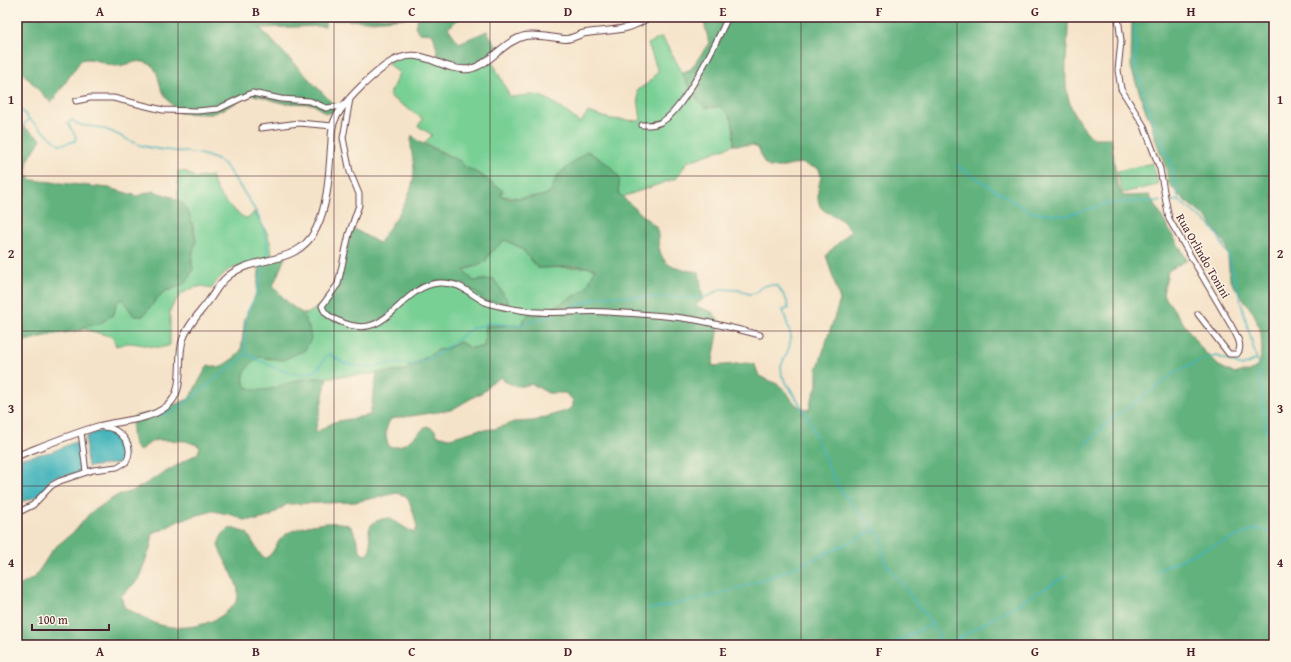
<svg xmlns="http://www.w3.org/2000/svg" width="1291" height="662" font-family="'Gentium Book Plus',serif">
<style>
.green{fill:#78d095;stroke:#617860}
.forest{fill:#62b27e;stroke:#566854;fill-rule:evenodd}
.water{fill:#45b5bc;stroke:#486a74}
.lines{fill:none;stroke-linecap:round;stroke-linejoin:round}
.stream{stroke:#45b5bc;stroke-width:1.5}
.minor-casing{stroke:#643c43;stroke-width:7}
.tertiary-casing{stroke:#643c43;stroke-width:8}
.minor{stroke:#fff;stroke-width:5}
.tertiary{stroke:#fff;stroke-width:6}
.grid{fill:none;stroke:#4a1f2b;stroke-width:1;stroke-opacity:0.55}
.labels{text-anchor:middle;stroke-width:3;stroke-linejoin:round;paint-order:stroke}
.street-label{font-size:12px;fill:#4a1f2b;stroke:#fcf5e5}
.neatline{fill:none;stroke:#4a1f2b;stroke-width:1.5}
.grid-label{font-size:13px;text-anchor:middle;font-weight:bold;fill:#4a1f2b}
</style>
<rect width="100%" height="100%" fill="#fcf5e5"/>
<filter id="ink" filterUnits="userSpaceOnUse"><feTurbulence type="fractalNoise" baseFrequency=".025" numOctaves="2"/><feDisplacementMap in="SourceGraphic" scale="8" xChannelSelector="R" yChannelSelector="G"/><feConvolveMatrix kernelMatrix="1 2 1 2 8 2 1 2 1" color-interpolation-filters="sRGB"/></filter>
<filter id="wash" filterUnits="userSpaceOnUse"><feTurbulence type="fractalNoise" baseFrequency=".012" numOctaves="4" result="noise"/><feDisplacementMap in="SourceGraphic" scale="16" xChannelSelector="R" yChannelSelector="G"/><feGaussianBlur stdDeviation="0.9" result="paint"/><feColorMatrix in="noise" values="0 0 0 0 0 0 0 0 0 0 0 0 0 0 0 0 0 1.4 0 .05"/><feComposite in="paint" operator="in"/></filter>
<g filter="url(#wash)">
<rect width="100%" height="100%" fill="#f5e3c9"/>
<path class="green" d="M 17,17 L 26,17 L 17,32 Z
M 662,37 L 700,103 L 713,108 L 719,106 C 736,118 733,126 734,145 L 687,162 L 677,178 L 622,197 C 615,191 620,188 619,180 C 617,168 597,157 587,151 L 558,175 L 550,192 L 543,196 L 521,198 L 501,196 L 500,195 L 503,191 L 481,175 L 465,167 L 460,161 L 424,143 L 432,135 L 418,126 L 423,119 L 389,96 L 399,73 L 387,63 L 400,55 L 412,53 L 421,53 L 439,58 L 461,68 L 491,59 L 510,97 C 518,97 526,94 535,95 C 552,98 567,113 580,123 L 588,112 L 610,119 L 641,121 L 637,90 L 647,84 L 658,71 L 648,44 Z
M 1153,163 L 1158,185 L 1122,193 L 1117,171 Z
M 178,171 L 184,171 L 196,178 L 212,176 C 215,194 231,209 245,218 L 250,217 L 254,212 C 266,229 274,242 271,263 C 239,270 232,259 211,289 L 203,286 L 193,288 L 181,294 L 175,302 L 170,310 L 170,345 C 159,351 141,343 129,343 C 125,343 120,345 116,346 L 113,337 L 80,328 L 101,323 L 114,314 L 116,304 L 122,298 L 134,316 L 143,316 L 159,296 L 165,291 L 172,290 L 190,275 L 193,269 C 190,258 194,252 195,241 C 197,230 187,208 178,201 Z
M 505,240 L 521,248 L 538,268 L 591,267 L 595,270 L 587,287 L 583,291 L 547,312 L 523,320 L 521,325 L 486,326 L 484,347 L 470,348 L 460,342 L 446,349 L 438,350 L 403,371 L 299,380 L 268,390 L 256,391 L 245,386 C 240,373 249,364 259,357 L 270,359 L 309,343 C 313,330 304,324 302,313 L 307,314 L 315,309 L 334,321 L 430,282 L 440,281 L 465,284 L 486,301 L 508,303 L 494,279 L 473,281 L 464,270 L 481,265 L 490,253 Z"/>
<path class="forest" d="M 26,17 L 415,17 L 372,21 L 326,20 L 325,26 L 260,28 L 336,107 L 331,113 L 325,113 L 313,104 L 282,103 L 259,96 L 250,95 L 226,108 L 211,114 L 179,113 C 173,106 166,99 162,90 C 157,78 159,65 143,62 C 133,60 126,66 116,66 C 103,65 94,56 81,60 L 51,103 L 17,67 L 17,32 Z
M 418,17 L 461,17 L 448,28 L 459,43 L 487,31 L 498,49 C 470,70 472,71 439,58 L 433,34 L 419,33 L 415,26 Z
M 703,17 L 1068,17 C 1069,65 1053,100 1093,138 L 1111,138 L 1117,183 L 1121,194 L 1125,196 L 1149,195 L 1187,260 L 1168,271 L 1163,294 L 1201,348 L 1219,366 L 1235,374 L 1240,372 L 1249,372 L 1259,365 L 1262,351 L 1261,332 L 1254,314 L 1230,280 L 1227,247 L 1208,219 L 1185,201 L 1168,183 L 1166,169 L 1154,135 L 1151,122 L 1146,112 L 1131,68 L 1132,19 L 1133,17 L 1274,17 L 1274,516 L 1270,517 L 1274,522 L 1274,645 L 17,645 L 17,587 L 32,579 L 37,574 L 53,549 L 76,530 L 89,514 L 116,496 L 133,491 L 198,453 L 200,447 L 197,445 L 186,441 L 157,440 L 151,442 L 139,451 C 131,445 130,424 135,416 L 155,412 L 189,399 L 208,365 L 219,368 L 234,358 L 241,350 L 245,318 L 256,294 L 260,265 L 286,255 L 273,286 L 289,304 L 302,313 L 309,328 L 311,339 L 305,350 L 283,360 L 259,357 C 249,364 240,373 245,386 C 263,397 280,384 299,380 C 308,378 318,378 327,378 L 315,433 L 334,422 L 370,415 L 377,373 L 403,371 L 438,350 L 446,349 L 460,342 L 470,348 L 484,347 L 486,326 L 521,325 L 529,313 L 547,311 L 583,291 L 587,287 L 595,269 C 582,263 553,268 538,268 L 521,248 L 505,240 L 490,253 L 485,262 L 464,270 L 473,281 L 494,279 L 509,303 L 486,301 L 465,284 L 440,281 L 421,286 L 388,315 L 369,326 L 334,321 L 315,309 C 341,287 343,259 352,228 L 379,243 C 393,221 413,199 414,171 C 414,158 409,147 412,135 L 419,142 L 460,161 L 465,167 L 481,175 L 503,191 L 500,195 L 508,198 L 521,198 L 543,196 L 550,192 L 558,175 L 587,151 C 597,157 615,167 619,178 C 621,183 617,188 619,194 L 657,228 C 658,234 658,240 659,247 C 663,270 681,269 699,272 L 703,299 L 695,306 L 712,312 L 720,322 L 712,366 L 748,363 L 755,365 L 759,376 C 767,380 774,381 781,387 C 793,397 791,406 809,410 L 811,400 L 817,386 L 817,370 L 840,300 L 826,255 L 851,231 C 847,227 844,222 840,219 C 828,211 817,213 818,193 C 818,182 823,180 819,169 L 800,163 L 784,167 L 769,167 L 764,163 L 759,149 L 753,145 L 734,145 C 733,126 736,118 719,106 L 705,108 L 700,103 L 681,73 L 691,69 L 709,43 ZM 502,377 L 504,381 C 514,386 521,388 532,384 L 548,393 L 565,393 L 573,400 L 573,406 L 568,410 L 559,413 L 533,421 L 514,422 L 495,429 L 477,430 L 450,438 L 437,435 L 435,430 L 427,426 C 415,435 406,448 390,447 C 384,440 385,426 391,419 L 451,410 L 486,390 L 489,384 ZM 397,493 L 406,496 C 412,505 415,518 417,528 L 414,533 L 389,518 C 355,522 377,540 368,555 L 362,554 C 358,547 355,530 350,526 C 338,518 296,526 285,535 C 275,542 276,552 266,558 L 262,557 L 247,533 L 232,528 C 223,531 221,536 218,545 C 222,559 240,582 238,596 C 237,603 230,609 225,613 C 208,627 178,631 157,624 C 146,619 135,613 124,607 L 121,596 L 138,580 L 151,546 L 153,532 L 162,530 L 180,520 L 213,511 L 233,515 L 243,520 L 258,520 L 271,516 L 287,504 L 355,502 Z
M 24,127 L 41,139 L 27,162 L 27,175 L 32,180 L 109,188 L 137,196 L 153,191 L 172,197 L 183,204 L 190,216 L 196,240 L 191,260 L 193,269 L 187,281 L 181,286 L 165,291 L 159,296 L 143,316 L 134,316 L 122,298 L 116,304 L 114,314 L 101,323 L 81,328 L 83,330 L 49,335 L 17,343 L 17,128 Z"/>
<path class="water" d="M 109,430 C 120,436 125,444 126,457 L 120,463 L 88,467 L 86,455 L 86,437 L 96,432 Z
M 75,442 L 78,443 L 81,456 L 80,471 C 71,478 57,473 50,480 C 48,482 47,487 45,489 C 37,499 28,499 17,503 L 17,459 L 51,452 Z"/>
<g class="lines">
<path class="stream" d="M 1135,17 L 1136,68 L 1148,108 L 1171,163 L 1179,201 L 1210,225 L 1218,236 L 1228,255 L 1259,368 L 1265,427 L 1274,451
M 17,105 L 29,119 L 60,145 L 75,141 L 76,137 L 68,123 L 72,120 C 81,128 90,125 101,128 C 114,131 127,141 140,145 C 168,155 199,146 225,165 C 243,192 271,224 267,258
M 17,132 L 29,119
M 956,165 L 1030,212 L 1066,216 L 1109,203 L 1160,201
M 1169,201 L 1179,201
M 570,308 L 602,296 L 698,298 L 709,296 L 721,289 L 738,290 L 749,294 L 756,293 C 761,285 770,284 778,286 L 787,301 L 788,309 L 783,310 L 791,336 L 789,348 L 781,366 L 782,376 L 807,415 L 832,475 L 847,499 L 880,535 C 885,544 881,552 884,561 L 932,624 L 943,645
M 246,354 C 267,363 294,383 316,370 C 323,366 323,357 329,354 L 344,363 L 358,366 L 371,367 L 391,363 L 414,365 L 434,357 L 472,328 L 490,323 L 517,326 L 554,315
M 246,354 L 244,338 L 247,312 L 254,299 L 264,267
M 154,417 L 176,410 L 246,355
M 1079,450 L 1112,419 L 1176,372 L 1198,361 L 1217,356 L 1242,366 L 1257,359
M 1157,571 L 1202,550 L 1256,529 L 1274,532
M 649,609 C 730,597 803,567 874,530
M 890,645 L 932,624
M 947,645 L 1066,576"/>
</g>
</g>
<g filter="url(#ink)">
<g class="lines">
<defs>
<path id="minor" d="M 1118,17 L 1121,41 L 1118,70 L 1121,89 L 1144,126 L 1160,169 L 1169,219 L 1232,327 C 1236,335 1244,346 1237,354 L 1229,354 L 1198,314
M 350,99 L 343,138 L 350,172 L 359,194 L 359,205 L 349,234 L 338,284 L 322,306 C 324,314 331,318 339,321 C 389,345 398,286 439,283 C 461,282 468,293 485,302 C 497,307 514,309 527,311 C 553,315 581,310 608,312 C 639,314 671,315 701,321 C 721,325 741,330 760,335
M 76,101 L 90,98 L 113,98 L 163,110 L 197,111 L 218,109 L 252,93 L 281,99 L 310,101 L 326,108 L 344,106
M 642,125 C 650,125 657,125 663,121 C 684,109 717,41 728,17
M 261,128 L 299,123 L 333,126
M 81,432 L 86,472
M 17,513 L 33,505 L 51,486 L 60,481 L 93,470 L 117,467 L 126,462 C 136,445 119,427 103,427"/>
<path id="tertiary" d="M 17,456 C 43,446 69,435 96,427 C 119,420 147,422 167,406 C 186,391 176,360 183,339 C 188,324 201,312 210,299 C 215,292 219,284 226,278 C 253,253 296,269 316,229 C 328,205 329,174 331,147 C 332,140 331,132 333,125 C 338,106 369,78 385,66 C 421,40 437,72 469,69 C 489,66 503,41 525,36 C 538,34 552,38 565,39 C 572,39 579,34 586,33 C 613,29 625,33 649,17"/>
</defs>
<use href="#minor" class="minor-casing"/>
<use href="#tertiary" class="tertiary-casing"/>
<use href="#minor" class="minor"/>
<use href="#tertiary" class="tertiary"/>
</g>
</g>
<path class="grid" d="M 178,17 L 178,645M 334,17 L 334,645M 490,17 L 490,645M 646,17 L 646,645M 801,17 L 801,645M 957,17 L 957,645M 1113,17 L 1113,645M 17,176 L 1274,176M 17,331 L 1274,331M 17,486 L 1274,486"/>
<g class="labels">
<g class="street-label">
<text transform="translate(1203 256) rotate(60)" y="4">Rua Orlindo Tonini</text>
</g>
</g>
<rect width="1291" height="662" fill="none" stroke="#fcf5e5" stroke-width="44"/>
<path d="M32 624v6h77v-6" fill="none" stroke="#4a1f2b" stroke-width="2"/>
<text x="38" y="624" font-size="12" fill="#4a1f2b" stroke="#fcf5e5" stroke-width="3" paint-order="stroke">100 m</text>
<rect x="22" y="22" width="1247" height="618" class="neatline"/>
<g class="grid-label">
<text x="100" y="16">A</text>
<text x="256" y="16">B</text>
<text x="412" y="16">C</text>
<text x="568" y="16">D</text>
<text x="723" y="16">E</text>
<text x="879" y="16">F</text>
<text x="1035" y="16">G</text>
<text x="1191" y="16">H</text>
<text x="11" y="104">1</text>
<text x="1280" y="104">1</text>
<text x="11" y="258">2</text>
<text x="1280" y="258">2</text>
<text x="11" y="413">3</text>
<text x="1280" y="413">3</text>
<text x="11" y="567">4</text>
<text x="1280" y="567">4</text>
<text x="100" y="656">A</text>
<text x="256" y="656">B</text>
<text x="412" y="656">C</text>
<text x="568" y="656">D</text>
<text x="723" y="656">E</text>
<text x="879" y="656">F</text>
<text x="1035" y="656">G</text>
<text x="1191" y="656">H</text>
</g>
</svg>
